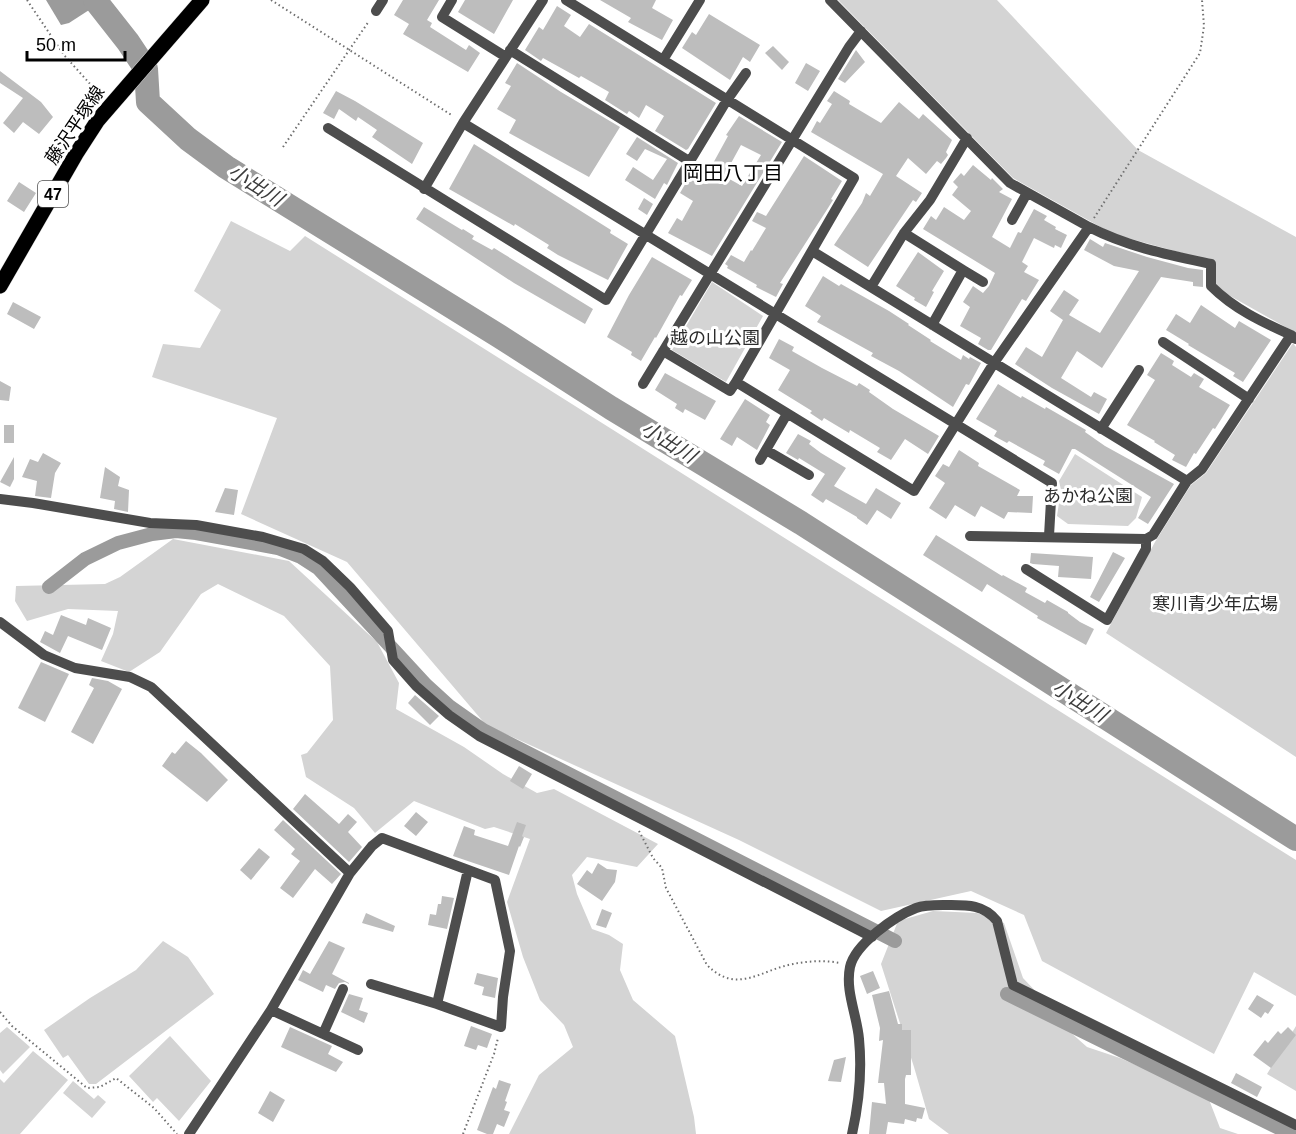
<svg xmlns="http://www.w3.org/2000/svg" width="1296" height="1134" font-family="Arial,'Noto Sans JP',sans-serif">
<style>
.green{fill:#d4d4d4}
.water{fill:#9b9b9b}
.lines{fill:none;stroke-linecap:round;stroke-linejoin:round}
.canal{stroke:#9b9b9b;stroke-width:14}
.river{stroke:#9b9b9b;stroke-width:24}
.building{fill:#bdbdbd;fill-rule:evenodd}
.major-casing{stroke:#dbdbdb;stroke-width:16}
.path{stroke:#6f6f6f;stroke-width:2;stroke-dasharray:1.5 3;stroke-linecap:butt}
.minor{stroke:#4d4d4d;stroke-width:10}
.major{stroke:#000;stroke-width:15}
.labels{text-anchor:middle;stroke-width:6;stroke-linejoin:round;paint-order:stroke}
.shield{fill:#fff;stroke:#4c4c4c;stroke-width:1.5}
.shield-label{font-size:16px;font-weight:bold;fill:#000}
.street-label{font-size:18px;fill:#000;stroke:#fff}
.park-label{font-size:18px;fill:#2b2b2b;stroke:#fff}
.neighbourhood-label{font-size:20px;fill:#000;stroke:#fff}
.water-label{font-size:20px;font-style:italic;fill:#3c3c3c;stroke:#fff}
</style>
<rect width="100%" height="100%" fill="#fff"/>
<path class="green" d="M 838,0 L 997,0 L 1138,150 L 1296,237 L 1296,333 L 1225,293 L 1216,284 L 1215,262 L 1113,234 L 1013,178 Z
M 231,221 L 290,251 L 305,236 L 1296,860 L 1296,996 L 1254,972 L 1214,1054 L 1042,961 L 1024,915 L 971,891 L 881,911 L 739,840 L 486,725 L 347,562 L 241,514 L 277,418 L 152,377 L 163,344 L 200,348 L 221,310 L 194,291 Z
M 712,282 L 763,316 L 726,382 L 672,350 Z
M 1293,343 L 1296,347 L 1296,757 L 1106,633 L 1155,542 L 1191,485 L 1206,473 Z
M 1075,454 L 1142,497 L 1136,518 L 1128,526 L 1068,524 L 1057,516 L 1061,490 L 1059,481 Z
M 173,539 L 289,561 L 377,642 L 399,683 L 396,709 L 464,747 L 503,774 L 537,793 L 554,789 L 658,844 L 637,867 L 587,857 L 572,875 L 577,894 L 592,929 L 609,935 L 623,944 L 620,970 L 633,1000 L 675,1036 L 694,1117 L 696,1134 L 509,1134 L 539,1075 L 573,1047 L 564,1025 L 540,1000 L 523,957 L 507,902 L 530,839 L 494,827 L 485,829 L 414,801 L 375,833 L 354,808 L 306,777 L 301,755 L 307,753 L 333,720 L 330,666 L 284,616 L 218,584 L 201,594 L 160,652 L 129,672 L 101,661 L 113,634 L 118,611 L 68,609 L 27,621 L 15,601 L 16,586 L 105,584 L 120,577 Z
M 933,911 L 977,913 L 1004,923 L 1023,978 L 1059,1016 L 1069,1031 L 1087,1047 L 1120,1058 L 1208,1097 L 1220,1128 L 1238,1134 L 949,1134 L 929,1119 L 914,1067 L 881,964 L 898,921 Z
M 163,941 L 188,957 L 214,994 L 96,1084 L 89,1084 L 68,1055 L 63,1058 L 44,1030 L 90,998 L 136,970 Z
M 1296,1026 L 1296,1091 L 1267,1074 Z
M 7,1027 L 30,1047 L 3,1074 L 0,1070 L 0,1033 Z
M 170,1036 L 211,1081 L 179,1121 L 157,1098 L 153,1102 L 129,1076 Z
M 33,1051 L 68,1080 L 20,1134 L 0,1134 L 0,1079 L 4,1083 Z
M 73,1081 L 94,1099 L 98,1095 L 106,1102 L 92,1118 L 63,1093 Z"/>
<path class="water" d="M 46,0 L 103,0 L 103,1 L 69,23 L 61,25 Z"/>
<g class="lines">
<path class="canal" d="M 49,587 L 85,559 L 118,543 L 152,534 L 176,531 L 196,533 L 278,548 L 301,557 L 318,568 L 426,685 L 449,706 L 483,730 L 895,941
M 1007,994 L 1291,1134"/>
<path class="river" d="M 95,0 L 128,42 L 146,69 L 148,102 L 188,139 L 226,167 L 499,336 L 611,408 L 801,523 L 1296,839"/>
</g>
<path class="building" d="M 403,0 L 439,0 L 427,20 L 432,23 L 430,27 L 466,50 L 469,45 L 480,53 L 468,72 L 403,34 L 409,24 L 394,15 Z
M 465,0 L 513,0 L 494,34 L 458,12 Z
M 600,0 L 656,0 L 652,8 L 673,20 L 662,40 L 628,22 L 631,18 Z
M 557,6 L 571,15 L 564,26 L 580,37 L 589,24 L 716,103 L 688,149 L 686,150 L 655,131 L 664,116 L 646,105 L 639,118 L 629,111 L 627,114 L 605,100 L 609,92 L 581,76 L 579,78 L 543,58 L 541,61 L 525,50 L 539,27 L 543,30 Z
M 709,14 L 760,45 L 750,62 L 743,57 L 730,80 L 682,48 L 692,32 L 696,35 Z
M 773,46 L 789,62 L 782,70 L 765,53 Z
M 856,50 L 865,62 L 845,83 L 838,79 Z
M 517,63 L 561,92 L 620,127 L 589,177 L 509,133 L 516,120 L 497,109 L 511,86 L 505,83 Z
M 806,63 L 820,71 L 808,91 L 795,83 Z
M 0,71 L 41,102 L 53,117 L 39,134 L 23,122 L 14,133 L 3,123 L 23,98 L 0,83 Z
M 336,91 L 355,101 L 423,143 L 412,164 L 372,137 L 377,130 L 358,117 L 356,121 L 339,109 L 334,119 L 323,113 Z
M 834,91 L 850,101 L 849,104 L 881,123 L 899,102 L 919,119 L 923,114 L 952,140 L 946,152 L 948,155 L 946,158 L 941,164 L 937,161 L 926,174 L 908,158 L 896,176 L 922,193 L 916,202 L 913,200 L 868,267 L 834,245 L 862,203 L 866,193 L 870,196 L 883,174 L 811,132 L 817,121 L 820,123 L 832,104 L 827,101 Z
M 739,116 L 782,142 L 712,256 L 668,233 L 677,218 L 682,221 L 693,201 L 680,193 L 691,174 L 701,179 L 709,166 L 711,167 L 728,136 L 726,135 ZM 741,145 L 761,155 L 742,186 L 724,176 Z
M 637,137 L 678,163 L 667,185 L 664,183 L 655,199 L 625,180 L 633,167 L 653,180 L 667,159 L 645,149 L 637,161 L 626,154 Z
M 474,144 L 611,230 L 610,233 L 628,244 L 608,280 L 558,255 L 547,248 L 549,245 L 515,224 L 514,226 L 449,189 Z
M 804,156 L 842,181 L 831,199 L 833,200 L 828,208 L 780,283 L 783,284 L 776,297 L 756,287 L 757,285 L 727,268 L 728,266 L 725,264 L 731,255 L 744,262 L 751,250 L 752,251 L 766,228 L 752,221 L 757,212 L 766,216 Z
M 973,165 L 991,180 L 992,178 L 1003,189 L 999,192 L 1012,199 L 992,237 L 1010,248 L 1018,232 L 1021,233 L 1034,209 L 1047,216 L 1044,220 L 1056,227 L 1055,229 L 1067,235 L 1061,248 L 1055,245 L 1054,248 L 1034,238 L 1022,262 L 1028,266 L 1024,272 L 1039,280 L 1026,301 L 1022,299 L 991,350 L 988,350 L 978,344 L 981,338 L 960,326 L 970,307 L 963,302 L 973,286 L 983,293 L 989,286 L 995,273 L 923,229 L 931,216 L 936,220 L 944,207 L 964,220 L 971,211 L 952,195 L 958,187 L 953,182 L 961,173 L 964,176 Z
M 19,182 L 36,193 L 24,212 L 7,201 Z
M 644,198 L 653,204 L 647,215 L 638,209 Z
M 424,207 L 462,230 L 463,229 L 474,236 L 472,239 L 492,250 L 494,248 L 593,309 L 585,324 L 514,283 L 416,219 Z
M 1090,239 L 1103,247 L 1105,243 L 1147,257 L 1188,268 L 1203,270 L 1203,287 L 1193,286 L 1193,282 L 1161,277 L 1102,368 L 1077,351 L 1061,378 L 1091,397 L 1094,392 L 1107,399 L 1099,414 L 1052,388 L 1015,364 L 1026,347 L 1042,357 L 1063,320 L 1050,311 L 1064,290 L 1079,300 L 1069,315 L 1100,333 L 1139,271 L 1114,266 L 1084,250 Z
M 918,252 L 944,271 L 932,291 L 934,292 L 926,307 L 914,300 L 915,298 L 896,286 Z
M 652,257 L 692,280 L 682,296 L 680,295 L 656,338 L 655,337 L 641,361 L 631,355 L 632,352 L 607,337 L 629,295 Z
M 823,276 L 839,286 L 841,284 L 889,311 L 909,324 L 908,325 L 931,340 L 930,341 L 961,360 L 963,355 L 969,359 L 970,357 L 981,363 L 969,385 L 966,384 L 953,407 L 899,371 L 871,356 L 873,353 L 817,322 L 821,316 L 805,306 Z
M 13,302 L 41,317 L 34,329 L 7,314 Z
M 1201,305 L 1235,328 L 1239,321 L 1271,340 L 1243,382 L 1233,376 L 1235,373 L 1188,345 L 1189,344 L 1166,330 L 1176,314 L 1190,323 Z
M 779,339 L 794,347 L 792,351 L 822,368 L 857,386 L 859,383 L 870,390 L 869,392 L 893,409 L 939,436 L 928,454 L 905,439 L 891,460 L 877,452 L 880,448 L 850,430 L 849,433 L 824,418 L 822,421 L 810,413 L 812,411 L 778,390 L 790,370 L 769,358 Z
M 1161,353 L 1174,361 L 1172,365 L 1191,377 L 1194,373 L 1204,379 L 1199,387 L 1230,405 L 1215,429 L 1213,428 L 1196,454 L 1194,453 L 1186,467 L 1172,460 L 1175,455 L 1154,442 L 1155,441 L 1127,425 L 1155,380 L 1147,375 Z
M 665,373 L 716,401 L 705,420 L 685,409 L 683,413 L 675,408 L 677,404 L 655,390 Z
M 0,381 L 11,387 L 9,401 L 0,400 Z
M 998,384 L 1021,398 L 1022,396 L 1045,409 L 1046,407 L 1086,430 L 1085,432 L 1105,446 L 1174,484 L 1148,524 L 1138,518 L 1151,497 L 1075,449 L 1072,449 L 1059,474 L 1043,465 L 1045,461 L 1009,441 L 1007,443 L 994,436 L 997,431 L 976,419 Z
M 745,399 L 770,415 L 766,422 L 770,425 L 757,450 L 737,437 L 732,446 L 720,439 Z
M 4,425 L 14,425 L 14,443 L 4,443 Z
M 798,434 L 811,441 L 809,444 L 821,453 L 846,468 L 834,486 L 866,504 L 876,488 L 901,503 L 891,519 L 877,510 L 867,525 L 857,518 L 857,517 L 826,499 L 823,503 L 811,495 L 825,474 L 799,458 L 798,460 L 786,453 Z
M 959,450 L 979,463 L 978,466 L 1020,490 L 1017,496 L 1033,496 L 1032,513 L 1008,512 L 1004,519 L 981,506 L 975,517 L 955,505 L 946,519 L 929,508 L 945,483 L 935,476 L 943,464 L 949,467 Z
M 43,453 L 61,463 L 55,473 L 51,498 L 35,496 L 37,481 L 22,477 L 30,459 L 38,462 Z
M 14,457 L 14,479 L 10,487 L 0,482 Z
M 105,467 L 120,477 L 118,486 L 129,490 L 128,512 L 114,509 L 115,501 L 100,498 Z
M 225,488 L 238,490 L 234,515 L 215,512 Z
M 936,535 L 1002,576 L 1003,575 L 1027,588 L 1025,592 L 1045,603 L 1047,600 L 1068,612 L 1068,613 L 1080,622 L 1094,629 L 1086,645 L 1037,618 L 1038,616 L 987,584 L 982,592 L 923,555 Z
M 1113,552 L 1125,558 L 1099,602 L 1090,597 Z
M 1031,553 L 1093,557 L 1091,579 L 1058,577 L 1059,566 L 1033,564 L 1030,563 Z
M 61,615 L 86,625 L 88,618 L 111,628 L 102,650 L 68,636 L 60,653 L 40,642 L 45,631 L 53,635 Z
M 41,662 L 69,674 L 45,722 L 18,708 Z
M 92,678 L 108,681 L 122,689 L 93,744 L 71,732 L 94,688 L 89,685 Z
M 415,695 L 439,716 L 430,725 L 408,703 Z
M 186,741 L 201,753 L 228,780 L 207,802 L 162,766 L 172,752 L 175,754 Z
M 519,766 L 532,774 L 523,789 L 510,781 Z
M 305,794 L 339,824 L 348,814 L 357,822 L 348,832 L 362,847 L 349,862 L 293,809 Z
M 416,812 L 428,822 L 416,836 L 404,826 Z
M 283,820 L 341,874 L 332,884 L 315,869 L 293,898 L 280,888 L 300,861 L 291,854 L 295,849 L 274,830 Z
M 517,822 L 526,825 L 522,836 L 524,837 L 520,847 L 519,846 L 509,875 L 453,856 L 464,826 L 475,830 L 474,835 L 508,846 Z
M 259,848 L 270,857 L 251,880 L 240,870 Z
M 598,863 L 607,869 L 617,870 L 615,882 L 602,901 L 577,884 L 587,870 L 592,874 Z
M 442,896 L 454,898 L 447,929 L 428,925 L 430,914 L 436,915 L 438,904 L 441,904 Z
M 602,909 L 612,913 L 606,928 L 596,925 Z
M 366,913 L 395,926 L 393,932 L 362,923 Z
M 329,941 L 345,948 L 332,974 L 349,983 L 349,984 L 345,982 L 339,983 L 335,989 L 326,985 L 323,992 L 298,980 L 303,970 L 310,974 Z
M 873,971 L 880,988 L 867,994 L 860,976 Z
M 477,973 L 498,978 L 495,998 L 482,995 L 484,987 L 474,984 Z
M 889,991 L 898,1024 L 902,1024 L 902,1030 L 911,1030 L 911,1075 L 906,1075 L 905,1079 L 905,1104 L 925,1108 L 922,1119 L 917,1118 L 916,1122 L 905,1119 L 904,1124 L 888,1122 L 886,1134 L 869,1134 L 872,1102 L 886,1104 L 884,1083 L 878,1083 L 883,1040 L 879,1041 L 880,1028 L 872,995 Z
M 349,994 L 363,998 L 359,1010 L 368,1013 L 364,1023 L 341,1012 Z
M 1257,995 L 1274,1005 L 1268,1014 L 1265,1012 L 1261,1018 L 1248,1009 Z
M 471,1026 L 492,1034 L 487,1048 L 478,1045 L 476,1050 L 464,1046 Z
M 290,1027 L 332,1046 L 328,1054 L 343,1062 L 336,1072 L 281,1047 Z
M 1288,1027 L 1296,1035 L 1271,1068 L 1253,1055 L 1265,1040 L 1268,1043 L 1278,1031 L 1281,1034 Z
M 846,1057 L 841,1082 L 828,1081 L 834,1060 Z
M 1236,1073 L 1262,1087 L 1257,1097 L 1231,1083 Z
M 499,1080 L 511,1084 L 505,1101 L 507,1102 L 504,1110 L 510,1112 L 504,1127 L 497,1124 L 493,1134 L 487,1134 L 477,1130 L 493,1087 L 496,1089 Z
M 270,1091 L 285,1100 L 273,1122 L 258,1113 Z"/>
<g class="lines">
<defs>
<path id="major" d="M 0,286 L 76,154 L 98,120 L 202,0"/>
</defs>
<use href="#major" class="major-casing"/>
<path class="path" d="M 27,0 L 64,55 L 100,95
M 271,0 L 453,116
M 283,147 L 369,21
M 1094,218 L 1200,53 L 1204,26 L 1202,0
M 639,831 L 653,858 L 662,868 L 666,888 L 707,965 C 737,995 760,970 793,964 C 808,961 825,960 840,963
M 0,1012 L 12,1026 L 87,1088 L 100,1087 L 116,1078 L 154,1108 L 177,1134
M 463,1134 L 494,1054 L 498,1038"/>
<path class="minor" d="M 452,0 L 442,17 L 506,57
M 543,0 L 463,123 L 1052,483 L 1049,536
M 566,0 L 854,178 L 736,382
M 830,0 L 1010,183 L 1089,227
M 376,11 L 383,0
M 510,50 L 689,161
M 663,60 L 700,0
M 328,128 L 606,300 L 727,100 L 746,73
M 424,189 L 463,123
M 1012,220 L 1027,193
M 904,233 L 963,270 L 932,325
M 812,251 L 1187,481
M 963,270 L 983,282
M 871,287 L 904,233 L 930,200 L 967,138
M 1163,342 L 1249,399
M 663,351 L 730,391 L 736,382 L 914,491 L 994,363 L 1089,227 C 1128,247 1169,255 1211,264 L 1211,286 C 1234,309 1262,322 1291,335
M 643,384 L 849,47 L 861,31
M 1101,429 L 1139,370
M 766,450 L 809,475
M 760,460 L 787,414
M 0,499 L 33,503 L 150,523 L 196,525 L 263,537 L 304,549 L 323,561 L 350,587 L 388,631 L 393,660 L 416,686 L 449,715 L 479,736 L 872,937
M 970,536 L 1146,539 L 1153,535 L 1187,481 L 1202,469 L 1291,335 L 1296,339
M 1026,569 L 1107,620 L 1146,549 L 1146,539
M 0,622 L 44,655 L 75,668 L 130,677 L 151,687 L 350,873
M 437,1004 L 468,870
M 271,1010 L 358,1050
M 323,1034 L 343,989
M 189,1134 L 271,1010 L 350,873 L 372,846 L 382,838 L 495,880 L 510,951 L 503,997 L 501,1027 L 437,1004 L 371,984
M 852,1134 C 859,1103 862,1070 859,1039 C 857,1015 845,991 850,967 C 855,944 895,916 916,908 C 924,905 935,905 943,905 C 964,905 983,903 997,921 L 1013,985 L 1296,1125"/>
<use href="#major" class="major"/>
</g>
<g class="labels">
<rect class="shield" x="38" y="181" width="30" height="26" rx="4.5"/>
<g class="shield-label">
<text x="53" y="200">47</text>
</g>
<g class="street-label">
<text transform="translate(75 125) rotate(-56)" y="6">藤沢平塚線</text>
</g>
<g class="park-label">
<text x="715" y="344">越の山公園</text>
<text x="1088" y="502">あかね公園</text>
<text x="1215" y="610">寒川青少年広場</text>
</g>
<g class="neighbourhood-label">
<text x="733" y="180">岡田八丁目</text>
</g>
<g class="water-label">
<text transform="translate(256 185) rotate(32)" y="7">小出川</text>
<text transform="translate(669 442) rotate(32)" y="7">小出川</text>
<text transform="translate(1080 701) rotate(32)" y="7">小出川</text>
</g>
</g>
<path d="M27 51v9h98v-9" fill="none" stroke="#000000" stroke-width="3"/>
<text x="36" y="51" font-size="18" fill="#000000" stroke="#ffffff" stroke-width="4.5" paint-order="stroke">50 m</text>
</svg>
